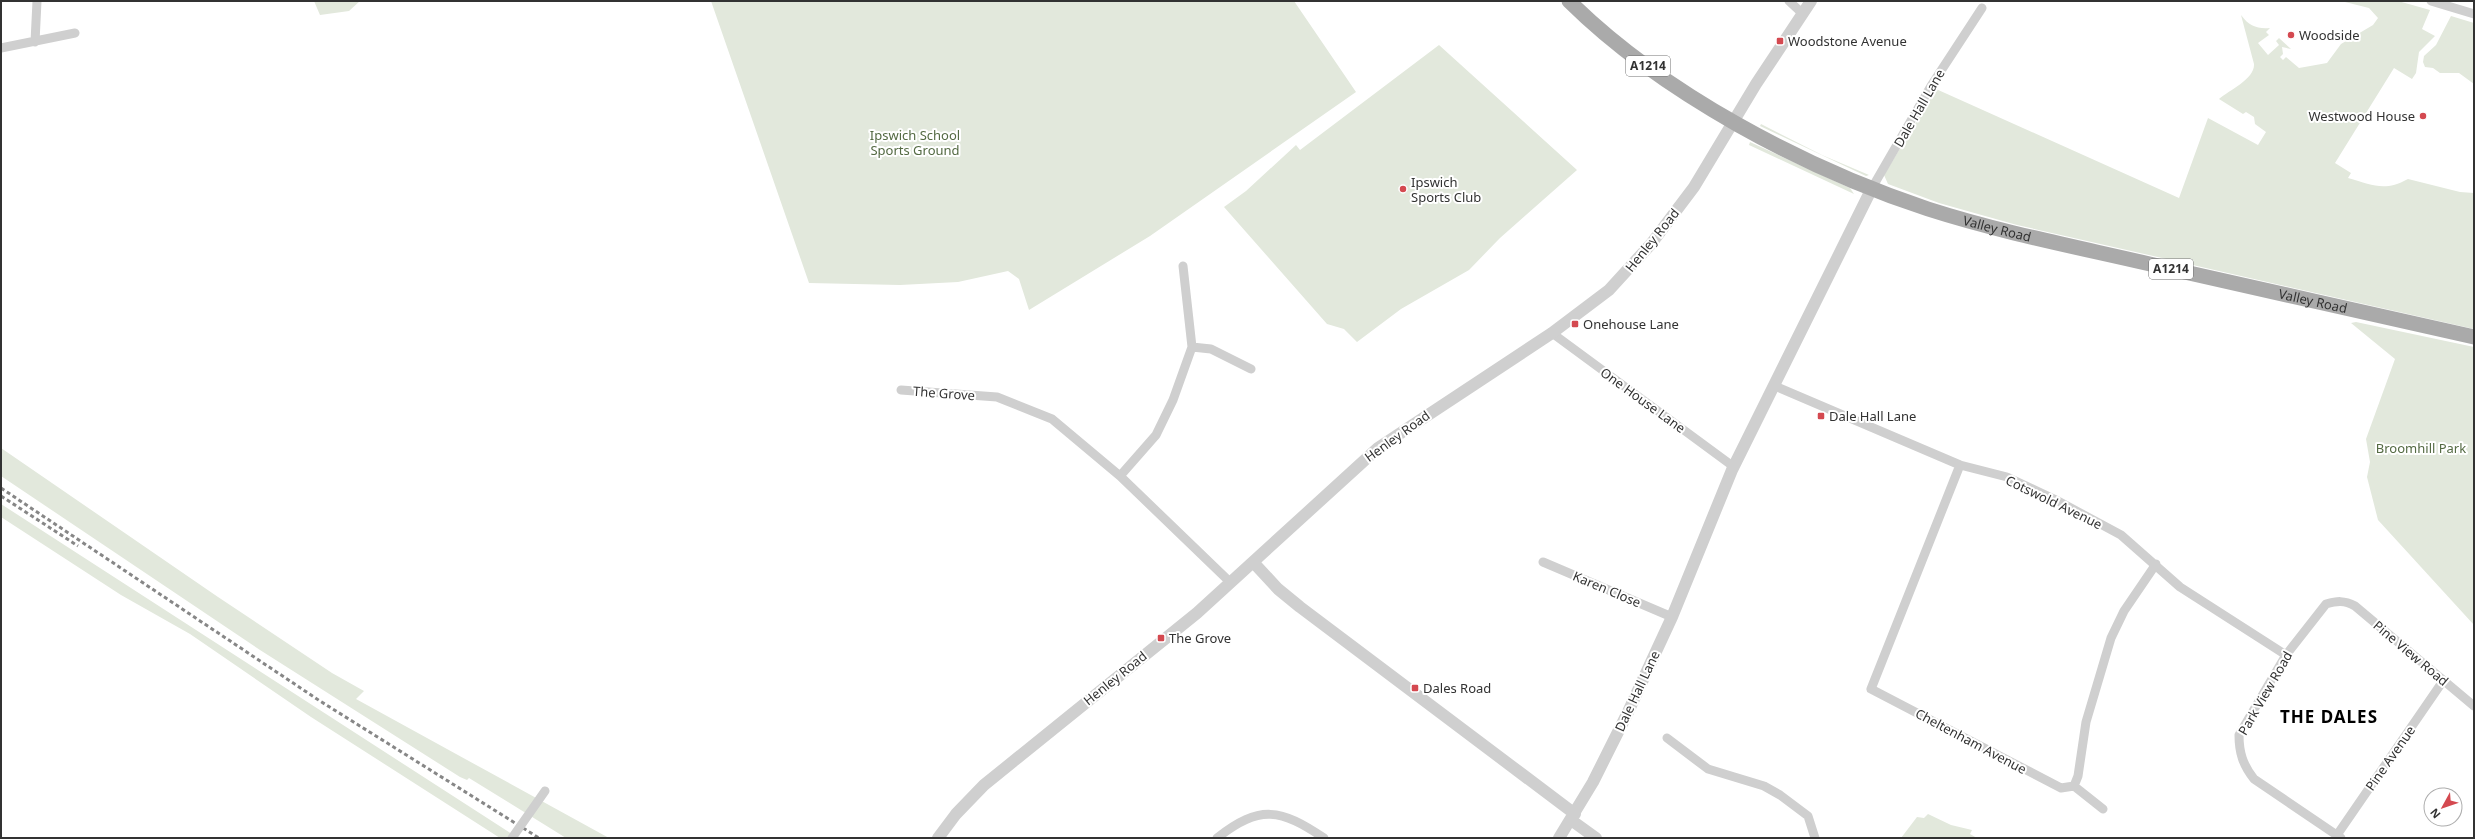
<svg xmlns="http://www.w3.org/2000/svg" width="2475" height="839" font-family="'Noto Sans',sans-serif">
<style>
.green{fill:#e2e8dc}
.lines{fill:none;stroke-linecap:round;stroke-linejoin:round}
.minor{stroke:#cfcfcf;stroke-width:9}
.tertiary{stroke:#cfcfcf;stroke-width:12}
.primary{stroke:#aaa;stroke-width:15}
.rail{stroke:#878787;stroke-width:3;stroke-dasharray:4 3;stroke-linecap:butt}
.minor-bridge{stroke:#cfcfcf;stroke-width:9}
.poi-dot{fill:#d44950;stroke:#fff;stroke-width:1.5}
.labels{text-anchor:middle;stroke-width:4;stroke-linejoin:round;paint-order:stroke}
.shield{fill:#fff;stroke:#707070;stroke-width:1}
.shield-label{font-size:12px;font-weight:bold;fill:#323232}
.poi-label{font-size:13px;fill:#323232;stroke:#fff;text-anchor:start}
.street-label{font-size:13px;fill:#323232;stroke:#fff}
.park-label{font-size:13px;fill:#546a43;stroke:#fff}
.district-label{font-size:17px;font-weight:bold;letter-spacing:1px;fill:#000;stroke:#fff}
</style>
<rect width="100%" height="100%" fill="#fff"/>
<path class="green" d="M 314,1 L 360,1 L 349,11 L 320,15 Z
M 711,1 L 1294,1 L 1356,92 L 1150,236 L 1029,310 L 1019,279 L 1008,271 L 958,282 L 900,285 L 809,283 Z
M 2341,1 L 2398,1 L 2430,10 L 2422,29 L 2435,36 L 2419,52 L 2416,73 L 2412,79 L 2394,68 L 2335,163 L 2351,173 L 2348,178 C 2373,185 2384,192 2408,179 L 2460,192 L 2474,193 L 2474,329 L 2017,225 L 1939,203 L 1888,184 L 1884,175 L 1936,89 L 2179,198 L 2208,118 L 2258,145 L 2266,132 L 2255,124 L 2254,117 L 2246,112 L 2243,114 L 2219,99 C 2230,90 2255,79 2254,64 L 2241,15 C 2249,26 2257,29 2270,28 L 2266,32 L 2269,35 L 2258,43 L 2268,55 L 2279,45 L 2276,41 L 2279,38 L 2291,49 L 2282,47 L 2283,54 L 2280,57 L 2283,60 L 2286,57 L 2299,68 L 2327,63 L 2341,44 L 2373,25 L 2378,18 L 2369,8 Z
M 2451,16 L 2474,23 L 2474,84 L 2459,73 L 2440,73 L 2433,68 L 2425,67 L 2423,62 L 2424,56 L 2436,45 Z
M 1439,45 L 1577,170 L 1500,238 L 1469,270 L 1401,309 L 1357,342 L 1344,329 L 1327,324 L 1224,207 L 1246,191 L 1296,145 L 1300,150 Z
M 1761,124 L 1822,155 L 1869,175 L 1866,176 L 1760,126 Z
M 1750,142 L 1850,188 L 1854,194 L 1749,145 Z
M 2356,322 L 2474,347 L 2474,625 L 2378,520 L 2367,477 L 2370,462 L 2366,439 L 2395,359 L 2351,323 Z
M 1,448 L 218,597 L 332,673 L 364,691 L 356,699 L 609,838 L 566,838 L 469,778 L 467,780 L 460,777 L 260,650 L 1,476 Z
M 1,504 L 518,838 L 500,838 L 311,717 L 190,634 L 121,595 L 1,517 Z
M 1928,814 L 1951,825 L 1972,830 L 1970,834 L 1977,838 L 1901,838 L 1917,817 L 1924,818 Z"/>
<g class="lines">
<path class="minor" d="M 1789,1 L 1803,14
M 2431,1 L 2474,14
M 35,42 L 37,1
M 1,48 L 75,33
M 1872,188 L 1931,86 L 1982,8
M 1552,333 L 1734,467
M 1192,347 L 1211,349 L 1251,369
M 1775,386 L 1960,465 L 2007,477 L 2056,500 L 2121,535 L 2180,587 L 2286,655
M 901,390 L 997,397 L 1052,419 L 1120,476 L 1231,583
M 1960,465 L 1871,689 L 2061,788 L 2074,786 L 2078,776 L 2086,722 L 2111,638 L 2124,611 L 2156,564
M 1120,476 L 1156,435 L 1173,400 L 1192,347 L 1183,266
M 1543,562 L 1672,617
M 1667,738 L 1708,769 L 1764,786 L 1780,795 L 1808,816 L 1815,838
M 2074,786 L 2103,809
M 2337,835 L 2443,681
M 1217,838 C 1260,804 1281,809 1324,838
M 2341,838 L 2254,779 C 2243,765 2239,753 2239,735 L 2286,655 L 2326,604 C 2337,601 2344,600 2355,606 L 2474,706"/>
<path class="tertiary" d="M 1253,562 L 1278,589 L 1300,607 L 1575,814
M 1571,820 L 1596,838
M 938,838 L 956,814 L 984,785 L 1197,613 L 1378,448 L 1552,333 L 1609,290 L 1651,244 L 1694,187 L 1756,84 L 1811,1
M 1559,838 L 1593,782 L 1628,712 L 1672,617 L 1732,470 L 1872,188"/>
<path class="primary" id="s1" d="M 1569,1 C 1662,93 1804,168 1928,209 C 2006,234 2087,249 2167,268 C 2269,291 2372,314 2474,337"/>
<path class="rail" d="M 1,488 L 320,701 L 539,838
M 1,496 L 78,546"/>
<path class="minor-bridge" d="M 512,838 L 545,791"/>
</g>
<g class="poi-dot">
<circle cx="2291" cy="35" r="4"/>
<rect x="1776" y="37" width="8" height="8" rx="2"/>
<circle cx="2423" cy="116" r="4"/>
<circle cx="1403" cy="189" r="4"/>
<rect x="1571" y="320" width="8" height="8" rx="2"/>
<rect x="1817" y="412" width="8" height="8" rx="2"/>
<rect x="1157" y="634" width="8" height="8" rx="2"/>
<rect x="1411" y="684" width="8" height="8" rx="2"/>
</g>
<g class="labels">
<g class="shield">
<rect x="1626" y="56" width="44" height="20" rx="3"/>
<rect x="2149" y="259" width="44" height="20" rx="3"/>
</g>
<g class="shield-label">
<text x="1648" y="70">A1214</text>
<text x="2171" y="273">A1214</text>
</g>
<g class="poi-label">
<text x="2299" y="40">Woodside</text>
<text x="1788" y="46">Woodstone Avenue</text>
<text x="2415" y="121" text-anchor="end">Westwood House</text>
<text x="1411" y="187">Ipswich<tspan x="1411" dy="15">Sports Club</tspan></text>
<text x="1583" y="329">Onehouse Lane</text>
<text x="1829" y="421">Dale Hall Lane</text>
<text x="1169" y="643">The Grove</text>
<text x="1423" y="693">Dales Road</text>
</g>
<g class="street-label">
<text transform="translate(1919 108) rotate(-60)" y="5">Dale Hall Lane</text>
<text dy="5" stroke="none"><textPath href="#s1" startOffset="490">Valley Road</textPath></text>
<text transform="translate(1652 240) rotate(-51)" y="5">Henley Road</text>
<text dy="5" stroke="none"><textPath href="#s1" startOffset="814">Valley Road</textPath></text>
<text transform="translate(944 393) rotate(4)" y="5">The Grove</text>
<text transform="translate(1643 400) rotate(36)" y="5">One House Lane</text>
<text transform="translate(1397 436) rotate(-36)" y="5">Henley Road</text>
<text transform="translate(2054 502) rotate(26)" y="5">Cotswold Avenue</text>
<text transform="translate(1607 589) rotate(23)" y="5">Karen Close</text>
<text transform="translate(2411 653) rotate(40)" y="5">Pine View Road</text>
<text transform="translate(1115 678) rotate(-39)" y="5">Henley Road</text>
<text transform="translate(1637 691) rotate(-65)" y="5">Dale Hall Lane</text>
<text transform="translate(2265 693) rotate(-60)" y="5">Park View Road</text>
<text transform="translate(1971 741) rotate(28)" y="5">Cheltenham Avenue</text>
<text transform="translate(2390 758) rotate(-55)" y="5">Pine Avenue</text>
</g>
<g class="park-label">
<text x="915" y="140">Ipswich School<tspan x="915" dy="15">Sports Ground</tspan></text>
<text x="2421" y="453">Broomhill Park</text>
</g>
<g class="district-label">
<text x="2329" y="723">THE DALES</text>
</g>
</g>
<rect width="2475" height="839" fill="none" stroke="#323232" stroke-width="4"/>
<g transform="translate(2443 807) rotate(230)"><circle r="19" fill="#ffffff" stroke="#adadad"/>
<path d="M0-3L7 15L0 10L-7 15Z" fill="#d44950"/>
<text y="-6" font-size="11" font-weight="bold" text-anchor="middle" fill="#323232">N</text>
</g>
</svg>
